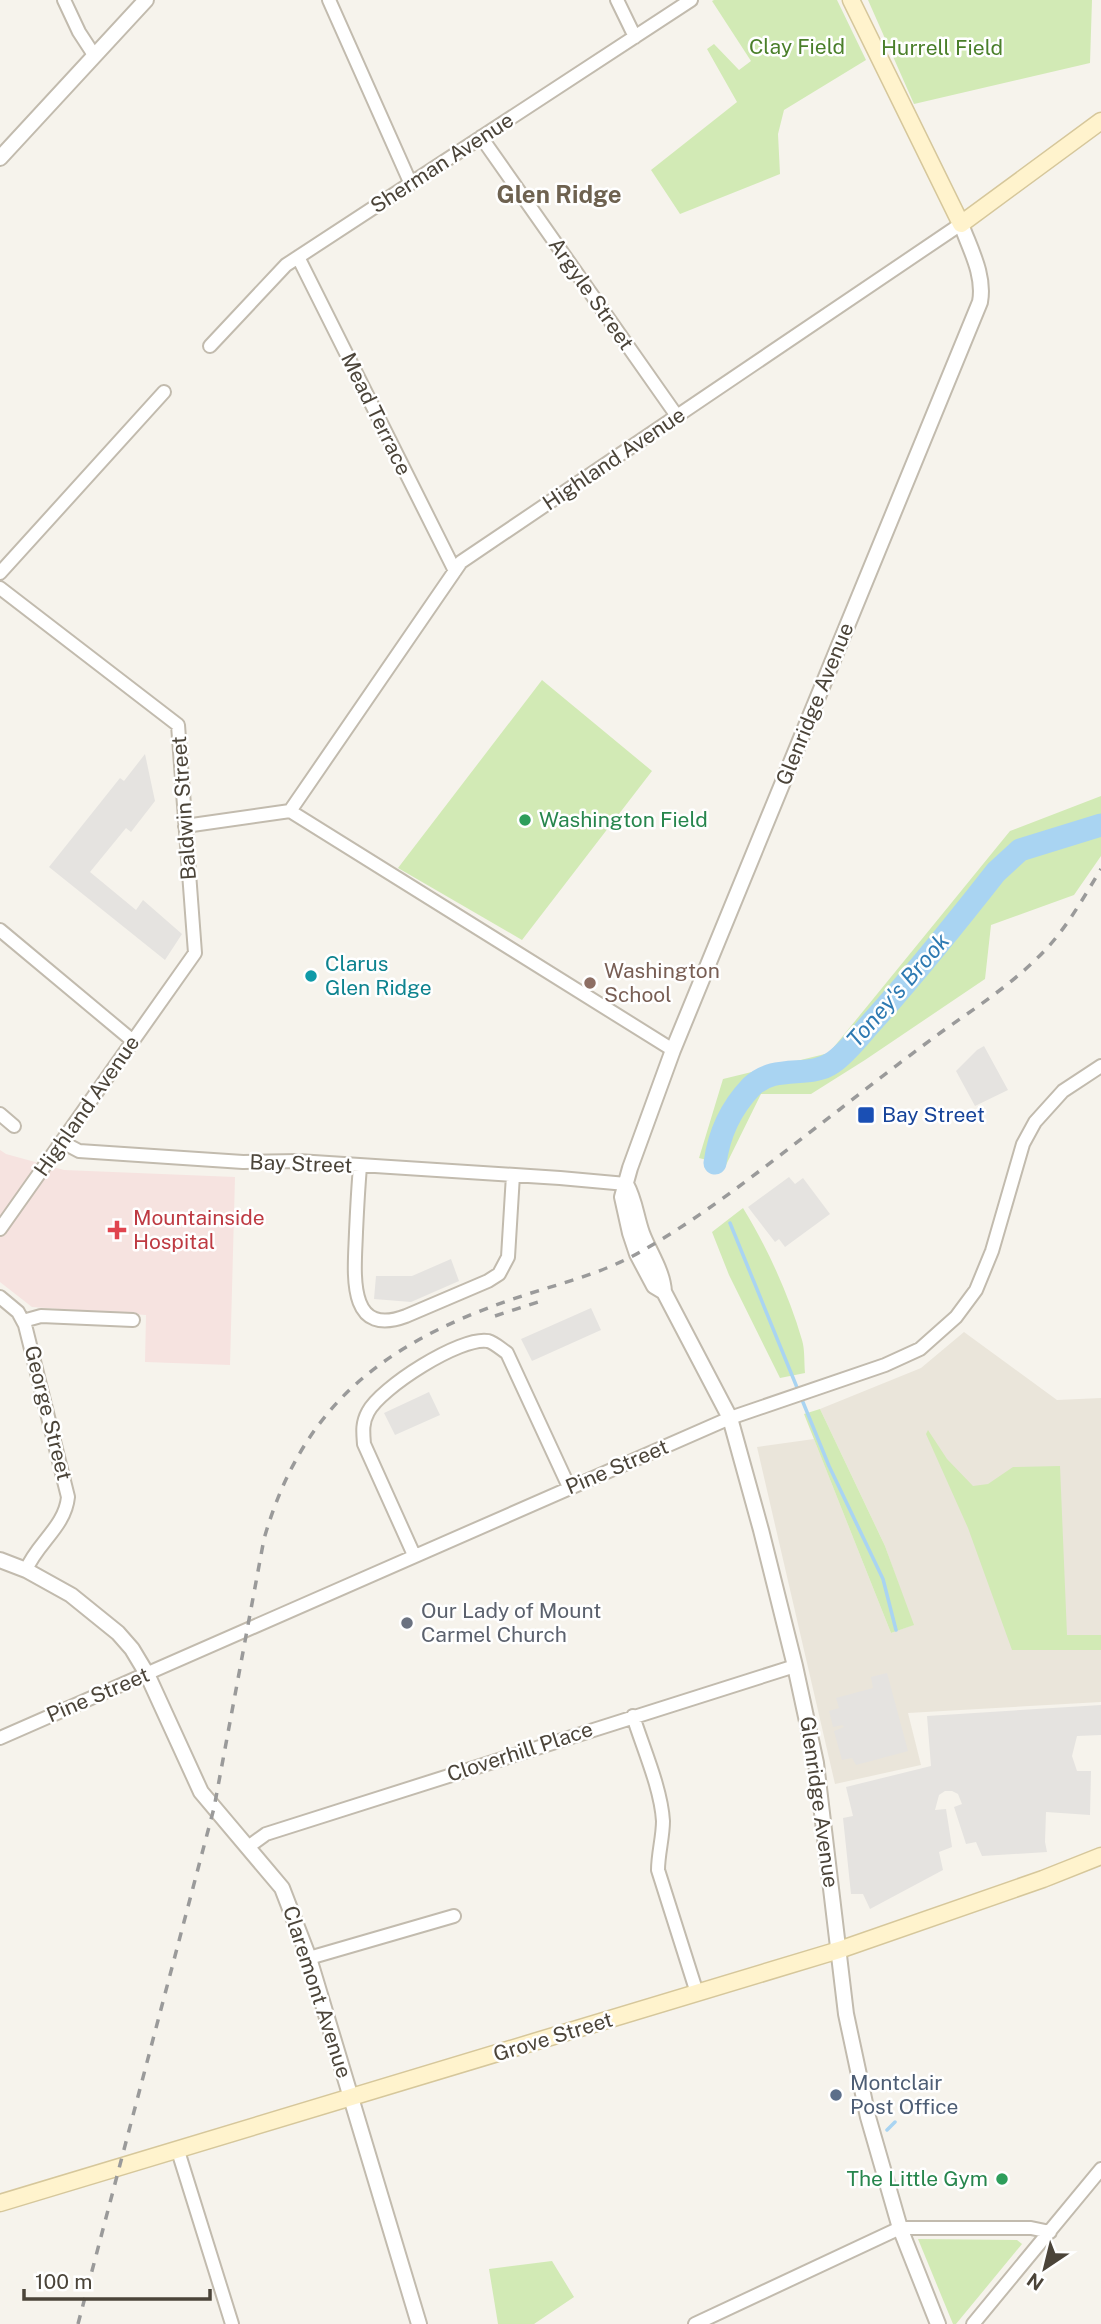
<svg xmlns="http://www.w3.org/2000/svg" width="1101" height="2324" font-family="'Public Sans',sans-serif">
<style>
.residential{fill:#eae5da}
.medical{fill:#f6e3e0}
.green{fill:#d2eab5}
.parking{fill:#e5e3e0}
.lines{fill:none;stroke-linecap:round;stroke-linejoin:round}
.stream{stroke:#a9d4f2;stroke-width:3.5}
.river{stroke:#a9d4f2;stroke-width:23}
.minor-casing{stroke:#c2bbae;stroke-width:16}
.tertiary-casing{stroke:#c2bbae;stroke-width:18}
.secondary-casing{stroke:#d6c79b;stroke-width:19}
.minor{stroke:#fff;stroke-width:12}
.tertiary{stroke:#fff;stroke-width:14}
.secondary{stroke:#fff3cd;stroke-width:16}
.rail{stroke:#9a9a9a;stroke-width:3.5;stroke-dasharray:9 9;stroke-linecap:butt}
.leisure-dot{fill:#2e9e5b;stroke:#fff;stroke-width:2.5}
.culture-dot{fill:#0f9aa8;stroke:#fff;stroke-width:2.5}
.education-dot{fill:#8d6e63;stroke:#fff;stroke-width:2.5}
.transit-dot{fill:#1a4fb4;stroke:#fff;stroke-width:2.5}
.health-dot{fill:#e0444e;stroke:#fff;stroke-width:2.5}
.worship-dot{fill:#6b7280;stroke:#fff;stroke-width:2.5}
.service-dot{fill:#5c6f8a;stroke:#fff;stroke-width:2.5}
.labels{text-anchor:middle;stroke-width:5;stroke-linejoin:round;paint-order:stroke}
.park-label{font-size:21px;fill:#4a7f2a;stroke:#fff}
.street-label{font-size:21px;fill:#4b4439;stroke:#fff}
.leisure-label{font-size:21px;fill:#27864d;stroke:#fff;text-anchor:start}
.culture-label{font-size:21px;fill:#0d838f;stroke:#fff;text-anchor:start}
.education-label{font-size:21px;fill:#785e54;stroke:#fff;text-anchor:start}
.transit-label{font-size:21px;fill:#164399;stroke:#fff;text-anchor:start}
.health-label{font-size:21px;fill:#be3a42;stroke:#fff;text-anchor:start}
.worship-label{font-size:21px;fill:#5b616d;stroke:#fff;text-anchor:start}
.service-label{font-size:21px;fill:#4e5e75;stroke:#fff;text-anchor:start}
.water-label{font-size:23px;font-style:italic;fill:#2e7ab2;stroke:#fff}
.quarter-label{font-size:24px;font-weight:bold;fill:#6e6250;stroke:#fff}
</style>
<rect width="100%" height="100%" fill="#f6f3ec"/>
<path class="residential" d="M 964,1332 L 1057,1400 L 1101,1398 L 1101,1702 L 908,1713 L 921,1765 L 835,1784 L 757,1447 L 814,1439 L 891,1633 L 913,1625 L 885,1546 L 820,1409 L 921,1368 Z"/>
<path class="medical" d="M 0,1150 L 6,1154 L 64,1170 L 235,1177 L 230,1365 L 145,1362 L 146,1315 L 32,1307 L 0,1282 Z"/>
<path class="green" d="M 714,0 L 837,0 L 866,60 L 784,110 L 778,134 L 780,174 L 680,214 L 651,170 L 737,102 L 707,49 L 714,44 L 739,70 L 751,61 L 712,1 Z
M 868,0 L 1092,0 L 1090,63 L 914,104 Z
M 542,680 L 652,771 L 522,940 L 398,868 Z
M 1101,796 L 1101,856 L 1074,895 L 991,925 L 985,979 L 865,1060 L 811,1094 L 761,1094 L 726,1165 L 699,1158 L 723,1079 L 829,1053 L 1010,831 Z
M 743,1208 C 767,1247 789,1295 802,1340 C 805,1350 804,1362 805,1373 L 780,1378 L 729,1275 L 712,1232 Z
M 820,1409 L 885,1546 L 914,1625 L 891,1633 L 804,1414 Z
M 928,1430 L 947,1459 L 973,1486 L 988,1484 L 1013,1467 L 1060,1466 L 1067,1635 L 1101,1635 L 1101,1650 L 1012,1650 L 968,1528 L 926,1434 Z
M 918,2239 L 1017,2240 L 1022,2244 L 956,2324 L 953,2324 Z
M 552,2261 L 574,2297 L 534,2324 L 498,2324 L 489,2269 Z"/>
<path class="parking" d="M 145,754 L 155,801 L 131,832 L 126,828 L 90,872 L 136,910 L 143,900 L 182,934 L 165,960 L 49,867 L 120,778 L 124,781 Z
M 984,1046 L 1008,1090 L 975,1106 L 956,1071 L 977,1050 Z
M 789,1177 L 795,1184 L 803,1178 L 830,1214 L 785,1247 L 779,1239 L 775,1242 L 748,1207 Z
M 451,1259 L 459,1281 L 411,1302 L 374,1299 L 376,1276 L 412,1276 Z
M 591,1308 L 601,1330 L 532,1361 L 521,1339 Z
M 429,1392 L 440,1415 L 395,1435 L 384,1413 Z
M 887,1673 L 908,1751 L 856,1765 L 852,1758 L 842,1760 L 834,1731 L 844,1727 L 842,1725 L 833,1727 L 829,1711 L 839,1708 L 836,1698 L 873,1688 L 871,1677 Z
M 1101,1705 L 1101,1735 L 1077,1736 L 1072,1756 L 1077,1771 L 1091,1771 L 1090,1815 L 1046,1812 L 1045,1842 L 1047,1852 L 982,1856 L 976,1842 L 966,1844 L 954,1807 L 962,1804 L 958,1794 L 952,1791 L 945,1791 L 939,1795 L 935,1810 L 946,1809 L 952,1847 L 939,1852 L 943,1870 L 870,1909 L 863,1894 L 851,1894 L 843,1818 L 853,1816 L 846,1787 L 931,1766 L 927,1716 Z"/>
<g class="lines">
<path class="stream" d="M 730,1223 L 829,1466 L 883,1579 L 896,1630
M 887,2130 L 895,2122"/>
<path class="river" d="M 715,1163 C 719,1134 731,1108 751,1087 C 775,1063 809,1079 832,1063 C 847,1053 860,1035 873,1021 C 916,973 956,923 996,872 L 1020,850 L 1101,825"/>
<defs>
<path id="minor" d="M 64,0 L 79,32 L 94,55
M 329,0 L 410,182
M 617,0 L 635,37
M 481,137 L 677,416
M 298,257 L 455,571
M 210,346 L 286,265 L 691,0
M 0,573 L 164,392
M 0,588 L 178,725 L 195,953 L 0,1229
M 290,811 L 673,1050
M 185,826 L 290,811 L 461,562 L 961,224
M 0,930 L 133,1041
M 0,1114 L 14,1126
M 62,1142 L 79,1151 L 243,1162 L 298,1161 L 560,1178 L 626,1184
M 360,1167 C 358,1189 357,1211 356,1232 C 355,1269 345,1339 406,1316 L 488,1281 L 499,1274 L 508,1257 L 513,1175
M 0,1297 L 18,1312 L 25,1325 L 68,1497 C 65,1527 37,1543 26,1570
M 23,1321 L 41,1316 L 133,1320
M 414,1555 L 364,1444 C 363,1432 362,1423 368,1412 C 380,1388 461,1336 488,1341 C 495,1343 501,1349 507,1353 L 569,1487
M 633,1716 C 643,1748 661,1788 663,1821 C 663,1837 658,1854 658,1870 L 697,1993
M 0,1738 L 730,1418 L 885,1365 L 920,1349 L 956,1317 L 976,1290 L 992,1251 L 1023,1144 L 1035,1122 L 1063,1091 L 1101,1066
M 248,1847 L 266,1834 L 795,1666
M 309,1958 L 454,1916
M 178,2151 L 232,2324
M 695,2324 L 900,2228 L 1031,2228 L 1050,2232
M 973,2324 L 1101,2169"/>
<path id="tertiary" d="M 0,158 L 146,0
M 626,1184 C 635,1200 636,1216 642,1233 C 649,1252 663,1271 664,1292 L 730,1418 L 761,1530 L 795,1666 L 816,1763 L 846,2014 L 868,2117 L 900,2228 L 938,2324
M 664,1292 L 654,1286 L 637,1254 L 630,1233 L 622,1197 L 630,1168 L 673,1050 L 980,302 C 985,275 970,249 961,224
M 0,1560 L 26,1570 L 71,1595 L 118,1633 L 132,1649 L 147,1674 L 201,1792 L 282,1888 L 309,1958 L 419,2324"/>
<path id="secondary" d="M 851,0 L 961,224 L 1101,121
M 0,2203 L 839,1950 L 1043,1879 L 1101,1856"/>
</defs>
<use href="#minor" class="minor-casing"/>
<use href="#tertiary" class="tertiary-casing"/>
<use href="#secondary" class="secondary-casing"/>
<use href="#minor" class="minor"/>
<use href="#tertiary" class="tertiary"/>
<use href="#secondary" class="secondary"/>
<path class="rail" d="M 495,1316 L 541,1301
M 78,2324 L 214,1808 L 264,1539 C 302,1406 383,1344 510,1300 C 553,1285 600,1275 640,1252 C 711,1212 774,1159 839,1110 C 872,1084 906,1058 940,1033 C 978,1006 1017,981 1048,947 C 1069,924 1085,895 1101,869"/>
</g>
<g class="leisure-dot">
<circle cx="525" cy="820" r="7"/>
<circle cx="1002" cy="2179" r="7"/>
</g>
<circle class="culture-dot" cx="311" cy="976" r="7"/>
<circle class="education-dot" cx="590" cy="983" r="7"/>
<rect class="transit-dot" x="857" y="1106" width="18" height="18" rx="3.5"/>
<path class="health-dot" d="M113.5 1219.5h7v7h7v7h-7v7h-7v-7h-7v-7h7z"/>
<circle class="worship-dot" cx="407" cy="1623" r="7"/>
<circle class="service-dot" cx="836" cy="2095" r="7"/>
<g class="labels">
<g class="park-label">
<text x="797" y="54">Clay Field</text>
<text x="942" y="55">Hurrell Field</text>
</g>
<g class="street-label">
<text transform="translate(442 163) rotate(-33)" y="7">Sherman Avenue</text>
<text transform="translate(591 294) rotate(55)" y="7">Argyle Street</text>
<text transform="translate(376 414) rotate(64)" y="7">Mead Terrace</text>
<text transform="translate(614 459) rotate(-34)" y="7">Highland Avenue</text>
<text transform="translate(815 704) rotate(-68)" y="7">Glenridge Avenue</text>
<text transform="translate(184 808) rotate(-94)" y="7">Baldwin Street</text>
<text transform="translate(87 1106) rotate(-55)" y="7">Highland Avenue</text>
<text transform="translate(301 1164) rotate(2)" y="7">Bay Street</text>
<text transform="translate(48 1413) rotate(76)" y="7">George Street</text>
<text transform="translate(617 1467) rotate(-23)" y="7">Pine Street</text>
<text transform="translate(98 1695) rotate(-23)" y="7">Pine Street</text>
<text transform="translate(520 1752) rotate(-18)" y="7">Cloverhill Place</text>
<text transform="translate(819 1802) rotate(82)" y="7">Glenridge Avenue</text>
<text transform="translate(317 1992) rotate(72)" y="7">Claremont Avenue</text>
<text transform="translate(553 2037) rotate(-17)" y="7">Grove Street</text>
</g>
<g class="leisure-label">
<text x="539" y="827">Washington Field</text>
<text x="988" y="2186" text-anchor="end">The Little Gym</text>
</g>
<g class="culture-label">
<text x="325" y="971">Clarus<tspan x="325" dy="24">Glen Ridge</tspan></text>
</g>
<g class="education-label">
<text x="604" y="978">Washington<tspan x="604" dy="24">School</tspan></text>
</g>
<g class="transit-label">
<text x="882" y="1122">Bay Street</text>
</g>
<g class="health-label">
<text x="133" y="1225">Mountainside<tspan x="133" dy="24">Hospital</tspan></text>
</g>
<g class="worship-label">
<text x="421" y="1618">Our Lady of Mount<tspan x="421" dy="24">Carmel Church</tspan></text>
</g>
<g class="service-label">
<text x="850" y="2090">Montclair<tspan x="850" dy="24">Post Office</tspan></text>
</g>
<g class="water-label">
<text transform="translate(898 990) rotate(-49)" y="8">Toney's Brook</text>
</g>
<g class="quarter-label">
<text x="559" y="203">Glen Ridge</text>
</g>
</g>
<g transform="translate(1045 2268) rotate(215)" stroke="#ffffff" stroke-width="5" paint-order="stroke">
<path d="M0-5L12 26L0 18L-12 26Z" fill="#4b4439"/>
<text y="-10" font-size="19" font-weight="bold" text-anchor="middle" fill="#4b4439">N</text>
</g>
<path d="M24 2289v10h186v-10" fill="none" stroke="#4b4439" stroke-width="3.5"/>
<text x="35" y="2289" font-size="21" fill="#4b4439" stroke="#ffffff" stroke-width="5" paint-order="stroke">100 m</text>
</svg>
